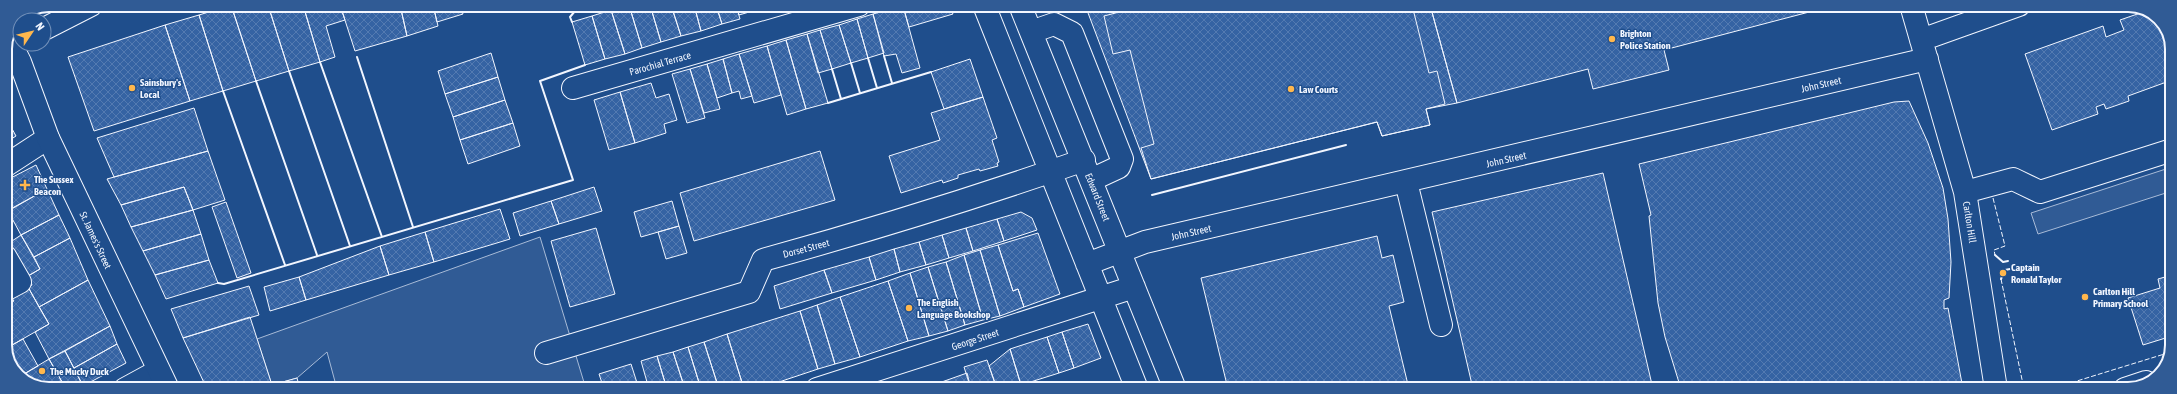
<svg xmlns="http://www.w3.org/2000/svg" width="2177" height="394" font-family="'Asap Condensed',sans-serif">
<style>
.parking{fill:#305b95;stroke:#a8bbd7}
.building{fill:url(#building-cross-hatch);stroke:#f2f6ff}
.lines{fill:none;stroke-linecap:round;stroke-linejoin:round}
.minor-casing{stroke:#f2f6ff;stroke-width:24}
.major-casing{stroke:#f2f6ff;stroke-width:24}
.highway-casing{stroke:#f2f6ff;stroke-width:24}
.minor{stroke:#1f4e8c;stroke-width:22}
.major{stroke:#1f4e8c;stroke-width:22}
.highway{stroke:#1f4e8c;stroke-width:22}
.fence{stroke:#f2f6ff;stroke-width:1;stroke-dasharray:5 2;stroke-linecap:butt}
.wall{stroke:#f2f6ff;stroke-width:2}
.poi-dot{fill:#ffb74d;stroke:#1f4e8c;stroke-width:1.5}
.labels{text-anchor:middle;stroke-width:3;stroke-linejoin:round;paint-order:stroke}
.poi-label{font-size:10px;font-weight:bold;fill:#f2f6ff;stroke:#1f4e8c;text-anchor:start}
.street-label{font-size:10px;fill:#f2f6ff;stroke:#1f4e8c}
.rim{fill:none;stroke:#f2f6ff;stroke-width:2}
</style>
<defs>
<pattern id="building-cross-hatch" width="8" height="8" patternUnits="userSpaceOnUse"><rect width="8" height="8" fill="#3563a3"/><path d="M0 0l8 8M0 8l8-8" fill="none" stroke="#537ab1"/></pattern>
</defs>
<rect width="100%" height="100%" fill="#1f4e8c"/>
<path class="parking" d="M 2172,167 L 2172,191 L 2038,234 L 2031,213 Z
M 540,237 L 586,389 L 337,389 L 327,352 L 297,378 L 272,385 L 257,339 Z"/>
<path class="building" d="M 231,5 L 268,5 L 289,71 L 256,81 Z
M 231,5 L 256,81 L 223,91 L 199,15 Z
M 268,5 L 303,5 L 320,62 L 289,71 Z
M 303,5 L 340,5 L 345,20 L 326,26 L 335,57 L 320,62 Z
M 340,5 L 400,5 L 407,36 L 355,51 Z
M 400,5 L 433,5 L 438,26 L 407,36 Z
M 433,5 L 460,5 L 463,14 L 437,22 Z
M 536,5 L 563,5 L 538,12 Z
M 629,5 L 642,48 L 625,54 L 611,10 Z
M 629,5 L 650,5 L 661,42 L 642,48 Z
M 650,5 L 671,5 L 681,36 L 661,42 Z
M 671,5 L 694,5 L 701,31 L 681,36 Z
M 694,5 L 716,5 L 722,24 L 701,31 Z
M 716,5 L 736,5 L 740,19 L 722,24 Z
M 736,5 L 773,5 L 739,15 Z
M 949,5 L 953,14 L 909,27 L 903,6 Z
M 1085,5 L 1430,5 L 1457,103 L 1426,109 L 1430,125 L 1382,136 L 1377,122 L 1151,179 Z
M 1146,5 L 1412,5 L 1429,73 L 1437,71 L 1445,104 L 1426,109 L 1430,125 L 1382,136 L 1377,122 L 1151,179 L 1141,148 L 1154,144 L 1130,50 L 1113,54 L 1104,16 Z
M 1430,5 L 1836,5 L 1664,50 L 1669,70 L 1593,89 L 1588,69 L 1457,103 Z
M 903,6 L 920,68 L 902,73 L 896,54 L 884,56 L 873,14 Z
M 611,10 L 625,54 L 605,59 L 592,16 Z
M 2146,11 L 2159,18 L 2172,43 L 2172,80 L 2128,96 L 2129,101 L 2106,109 L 2104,104 L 2096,107 L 2098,114 L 2052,130 L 2025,54 L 2103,26 L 2106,37 L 2124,30 L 2120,20 Z
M 873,14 L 884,53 L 868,58 L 857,19 Z
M 199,15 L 223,91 L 190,101 L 165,25 Z
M 592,16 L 605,59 L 585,65 L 572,22 Z
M 857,19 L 868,58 L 851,63 L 839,25 Z
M 165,25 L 190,101 L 94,131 L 68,57 Z
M 839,25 L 851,63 L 832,69 L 820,30 Z
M 820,30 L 832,69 L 818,73 L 807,34 Z
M 807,34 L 828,103 L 806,109 L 786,40 Z
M 786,40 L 806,109 L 787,115 L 767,46 Z
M 767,46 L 781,95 L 754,103 L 739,54 Z
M 491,53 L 498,77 L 445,94 L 438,71 Z
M 739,54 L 752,96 L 741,99 L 739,91 L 732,93 L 723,59 Z
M 723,59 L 732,93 L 717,98 L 707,64 Z
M 970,59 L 983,97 L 944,109 L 931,72 Z
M 707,64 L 720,109 L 704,113 L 690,69 Z
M 690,69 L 705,118 L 687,123 L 672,74 Z
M 498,77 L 505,100 L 453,117 L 445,94 Z
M 651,83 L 656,98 L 669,94 L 677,120 L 664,124 L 666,133 L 635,143 L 620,92 Z
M 620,92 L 635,143 L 609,150 L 594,100 Z
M 983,97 L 997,138 L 992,140 L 999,162 L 997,163 L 998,166 L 980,171 L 979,169 L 958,175 L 958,178 L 943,183 L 942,180 L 901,193 L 889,156 L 940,140 L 931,113 Z
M 505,100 L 513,123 L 460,140 L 453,117 Z
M 1909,101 L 1928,143 L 1943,188 L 1948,219 L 1951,262 L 1949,298 L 1944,300 L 1944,309 L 1948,308 L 1963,389 L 1681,389 L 1665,337 L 1658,303 L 1649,216 L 1651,215 L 1639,164 L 1894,102 Z
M 194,108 L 208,151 L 114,177 L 97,138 Z
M 5,116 L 16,136 L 5,143 Z
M 513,123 L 520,146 L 468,164 L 460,140 Z
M 208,151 L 225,200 L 193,210 L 184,187 L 121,205 L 107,179 Z
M 820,151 L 835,200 L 694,241 L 680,193 Z
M 36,165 L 47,189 L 5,212 L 5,181 Z
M 1603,173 L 1653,389 L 1473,389 L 1432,212 Z
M 184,187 L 193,210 L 131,227 L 121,205 Z
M 594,187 L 602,211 L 559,224 L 551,201 Z
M 47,189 L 59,215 L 21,235 L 8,211 Z
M 551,201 L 559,224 L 520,236 L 513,213 Z
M 672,201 L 679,226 L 641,237 L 634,212 Z
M 226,202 L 251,273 L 237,278 L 212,207 Z
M 500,209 L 510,239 L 434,262 L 425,232 Z
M 193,210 L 201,234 L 143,251 L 131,227 Z
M 1021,212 L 1032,218 L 1037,230 L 1004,241 L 997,219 Z
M 59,215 L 70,238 L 34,257 L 21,235 Z
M 997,219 L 1004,241 L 973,251 L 966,228 Z
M 679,226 L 687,253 L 666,259 L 658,232 Z
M 596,228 L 615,294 L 570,307 L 551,241 Z
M 966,228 L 973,251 L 949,258 L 942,235 Z
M 425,232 L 434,262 L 389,275 L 380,246 Z
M 1038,233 L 1060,294 L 1024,307 L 1018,289 L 1013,291 L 998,245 Z
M 201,234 L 209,260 L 155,275 L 143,251 Z
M 21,235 L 40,269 L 28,276 L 9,243 Z
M 942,235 L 949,258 L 926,265 L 919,242 Z
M 1377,236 L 1382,258 L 1393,255 L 1404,302 L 1389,306 L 1409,389 L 1228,389 L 1201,278 Z
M 70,238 L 88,280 L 39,307 L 28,287 L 32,285 L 28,276 L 40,269 L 34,257 Z
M 919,242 L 926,265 L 900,272 L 894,249 Z
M 998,245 L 1013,291 L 1018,289 L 1024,307 L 1000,316 L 980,250 Z
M 380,246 L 389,275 L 306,300 L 299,277 Z
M 894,249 L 900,272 L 876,280 L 869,257 Z
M 980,250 L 1000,316 L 983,320 L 964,255 Z
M 964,255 L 983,320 L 965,325 L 946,262 Z
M 869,257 L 876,280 L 832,293 L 824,270 Z
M 209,260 L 218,283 L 166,299 L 155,275 Z
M 946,262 L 965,325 L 948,331 L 928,267 Z
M 928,267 L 948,331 L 929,336 L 910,273 Z
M 824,270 L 832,293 L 780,309 L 774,286 Z
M 910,273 L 929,336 L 908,341 L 888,281 Z
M 2172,275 L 2172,336 L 2143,345 L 2128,298 L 2160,288 L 2158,279 Z
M 299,277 L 306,300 L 270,311 L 264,287 Z
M 88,280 L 110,326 L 49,359 L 35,332 L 49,324 L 39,307 Z
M 888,281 L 908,341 L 860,357 L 840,297 Z
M 249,286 L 259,315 L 183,338 L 171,309 Z
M 28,287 L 49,324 L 5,349 L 5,305 L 14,301 L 11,297 Z
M 840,297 L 860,357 L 835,364 L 817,305 Z
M 817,305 L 835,364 L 818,369 L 800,311 Z
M 800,311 L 818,369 L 758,389 L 744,389 L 727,334 Z
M 250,317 L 272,385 L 262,389 L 207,389 L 183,338 Z
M 1088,324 L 1101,358 L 1074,368 L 1062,332 Z
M 110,326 L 117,344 L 74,368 L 65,351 Z
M 1062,332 L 1074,368 L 1059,373 L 1047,337 Z
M 727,334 L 744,389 L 719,389 L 704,342 Z
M 1047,337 L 1059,373 L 1021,385 L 1010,349 Z
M 23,339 L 38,366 L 19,377 L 5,349 Z
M 704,342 L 719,389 L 701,389 L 688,347 Z
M 117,344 L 126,363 L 83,386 L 74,368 Z
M 688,347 L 701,389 L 685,389 L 673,352 Z
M 1010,349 L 1021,385 L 1010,389 L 997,389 L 989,366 Z
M 65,351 L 83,386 L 79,389 L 66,389 L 49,359 Z
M 673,352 L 685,389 L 667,389 L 657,356 Z
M 657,356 L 667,389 L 649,389 L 641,361 Z
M 49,359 L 66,389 L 43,389 L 19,377 Z
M 987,360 L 997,389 L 971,389 L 964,367 Z
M 631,364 L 639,389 L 604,389 L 599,374 Z
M 967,373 L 971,389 L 922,389 Z
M 297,378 L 300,389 L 262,389 L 272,385 Z"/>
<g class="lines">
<defs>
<path id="minor" d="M 984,5 L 1137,389
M 1020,5 L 1175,389
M 1911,5 L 1965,192 L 1996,389
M 1031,32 L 1054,24 L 1072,33 L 1122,159 L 1119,167 L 1091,180
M 1921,40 L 2019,5
M 573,88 L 859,5
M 5,166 L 48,138
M 1406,182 L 1441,325
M 1965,192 L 2013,179 L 2040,192 L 2172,150
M 5,256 L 20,282 L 5,290
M 1087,264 L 1145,242 L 1927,59
M 546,353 L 749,292 L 763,260 C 871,230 978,197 1084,160
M 125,389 L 158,371
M 817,389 L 1134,287
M 2125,389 L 2146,382"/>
<path id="major" d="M 9,40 L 20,62 L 48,138 L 168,389"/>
<path id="highway" d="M 44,29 L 91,5
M 5,49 L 20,41"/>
</defs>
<use href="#minor" class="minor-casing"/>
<use href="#major" class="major-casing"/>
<use href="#highway" class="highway-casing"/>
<use href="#minor" class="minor"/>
<use href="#major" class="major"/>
<use href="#highway" class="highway"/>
<path class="fence" d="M 26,48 L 35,44
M 5,64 L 10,75
M 1993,198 L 2005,246 L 1994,250 L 1995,255
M 2001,279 L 2024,389
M 2051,389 L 2171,352"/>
<path class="wall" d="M 572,22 L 570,17 L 580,5
M 884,56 L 892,83
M 357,57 L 413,227
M 868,58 L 877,88
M 320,62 L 382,237
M 851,63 L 860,93
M 832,69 L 841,99
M 289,71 L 350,246
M 256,81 L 317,255
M 223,91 L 285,265
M 828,103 L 931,72
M 1152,195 L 1346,145
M 1995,255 L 2003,262 L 2008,261
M 2001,279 L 2005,270 L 2010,269
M 218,283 L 224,284 L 573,180 L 540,81 L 585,65"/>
</g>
<g class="poi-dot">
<circle cx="1612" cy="39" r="4"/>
<circle cx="132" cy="88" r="4"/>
<circle cx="1291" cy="89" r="4"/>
<path d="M23 179h4v4h4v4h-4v4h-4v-4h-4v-4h4z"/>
<circle cx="2003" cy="273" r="4"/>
<circle cx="2085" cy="297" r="4"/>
<circle cx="909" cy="308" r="4"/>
<circle cx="42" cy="371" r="4"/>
</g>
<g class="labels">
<g class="poi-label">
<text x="1620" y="37">Brighton<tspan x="1620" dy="12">Police Station</tspan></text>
<text x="140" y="86">Sainsbury's<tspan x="140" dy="12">Local</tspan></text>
<text x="1299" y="93">Law Courts</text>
<text x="34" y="183">The Sussex<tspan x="34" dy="12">Beacon</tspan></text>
<text x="2011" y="271">Captain<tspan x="2011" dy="12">Ronald Taylor</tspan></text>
<text x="2093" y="295">Carlton Hill<tspan x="2093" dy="12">Primary School</tspan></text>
<text x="917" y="306">The English<tspan x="917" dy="12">Language Bookshop</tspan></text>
<text x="50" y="375">The Mucky Duck</text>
</g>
<g class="street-label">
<text transform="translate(660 63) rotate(-16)" y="4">Parochial Terrace</text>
<text transform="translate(1821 84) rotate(-13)" y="4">John Street</text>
<text transform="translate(1506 159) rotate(-13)" y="4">John Street</text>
<text transform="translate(1098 197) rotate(68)" y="4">Edward Street</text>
<text transform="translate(1970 222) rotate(81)" y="4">Carlton Hill</text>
<text transform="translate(1191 232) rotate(-13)" y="4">John Street</text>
<text transform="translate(96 240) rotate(65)" y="4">St. James's Street</text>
<text transform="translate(806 248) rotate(-15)" y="4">Dorset Street</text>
<text transform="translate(975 339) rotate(-18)" y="4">George Street</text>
</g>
</g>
<path d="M0 0H2177V394H0ZM49 12H2128A37 37 0 0 1 2165 49V345A37 37 0 0 1 2128 382H49A37 37 0 0 1 12 345V49A37 37 0 0 1 49 12Z" fill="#305b95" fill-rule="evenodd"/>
<path class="rim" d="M49 12H2128A37 37 0 0 1 2165 49V345A37 37 0 0 1 2128 382H49A37 37 0 0 1 12 345V49A37 37 0 0 1 49 12Z"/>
<g transform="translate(32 32) rotate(55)"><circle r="19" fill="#1f4e8c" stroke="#7391ba"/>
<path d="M0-3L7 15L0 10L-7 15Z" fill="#ffb74d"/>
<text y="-6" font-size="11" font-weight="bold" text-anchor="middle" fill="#f2f6ff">N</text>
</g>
</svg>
